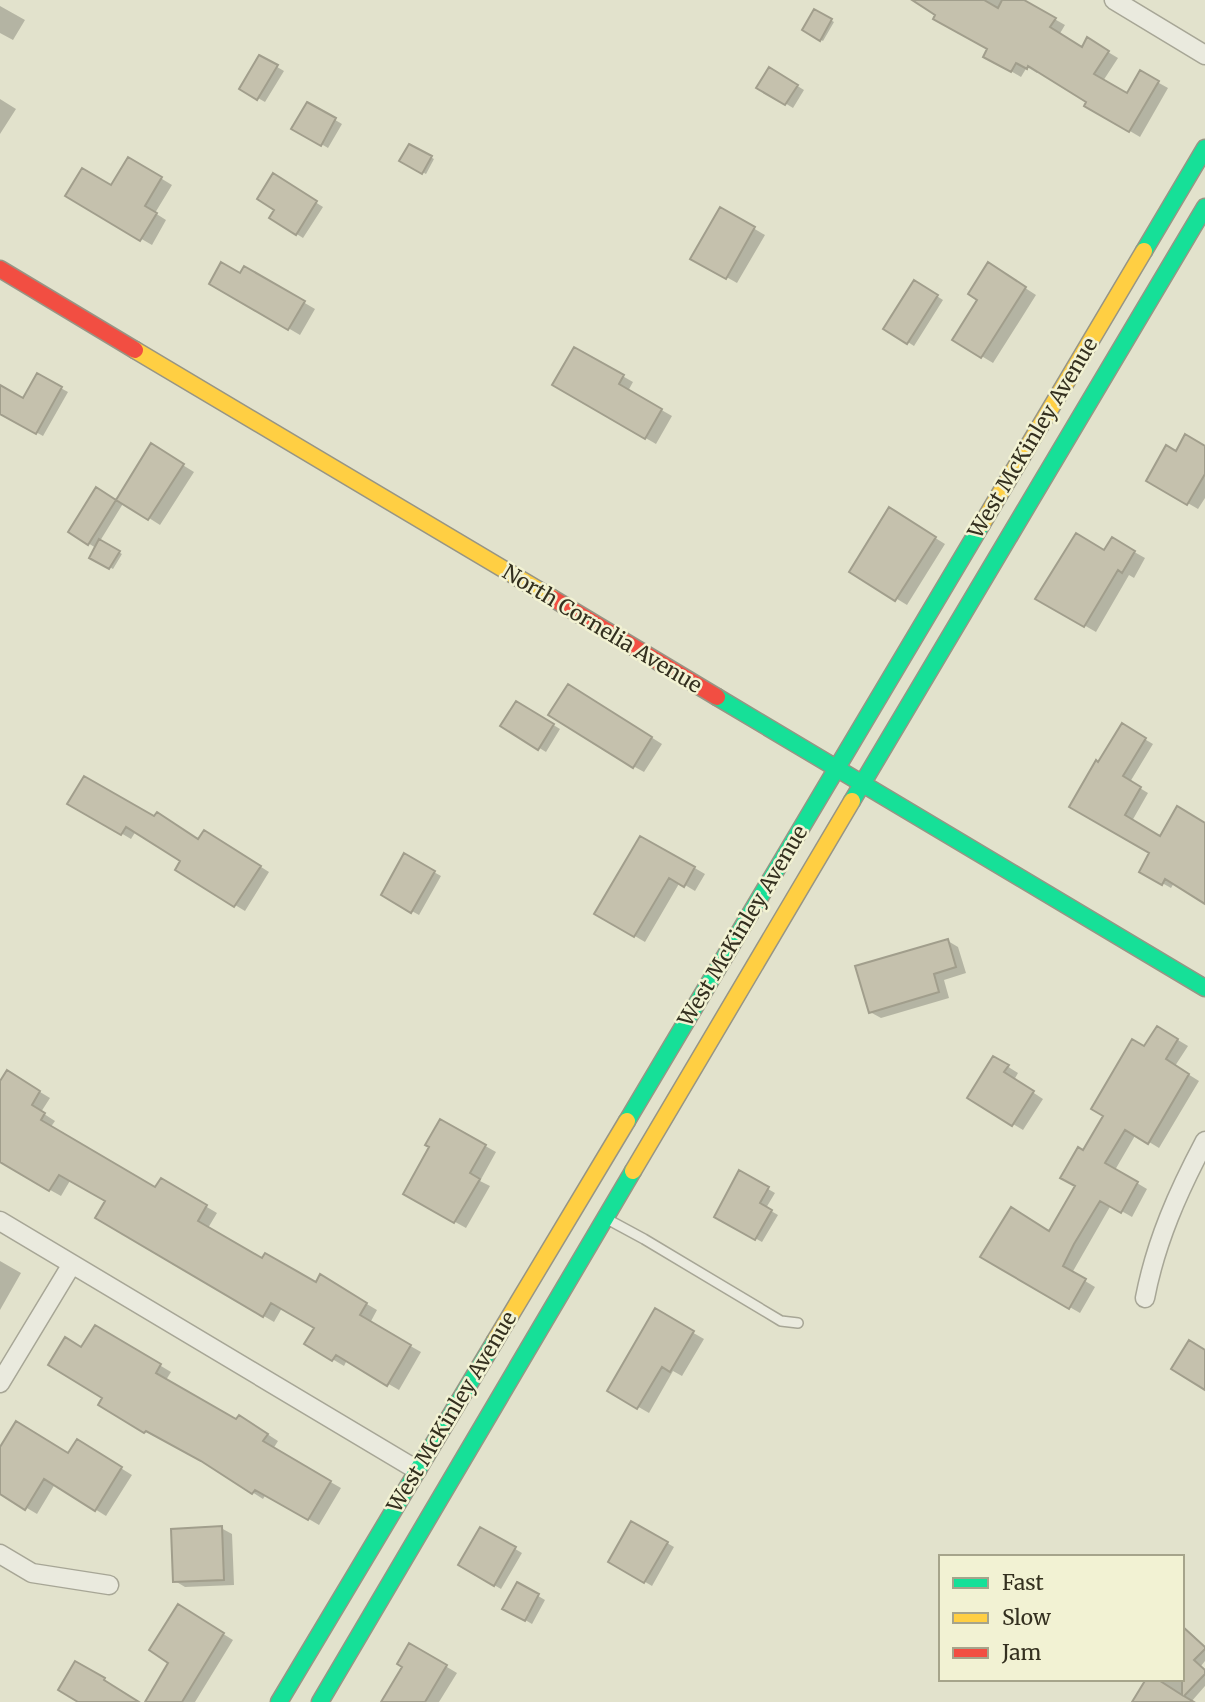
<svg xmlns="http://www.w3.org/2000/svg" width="1205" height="1702" font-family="Merriweather,serif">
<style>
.shadow{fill:#0003}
.building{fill:#c5c1ad;stroke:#a19e8c;stroke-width:2}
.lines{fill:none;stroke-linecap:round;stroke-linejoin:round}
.lane-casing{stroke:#a7a696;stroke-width:12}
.street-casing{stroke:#a7a696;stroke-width:21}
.fast-casing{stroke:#979585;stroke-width:19}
.slow-casing{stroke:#979585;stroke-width:19}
.jam-casing{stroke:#979585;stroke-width:19}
.lane{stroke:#eaeade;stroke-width:9}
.street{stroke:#eaeade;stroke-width:18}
.fast{stroke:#16e098;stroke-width:16}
.slow{stroke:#ffcf43;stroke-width:16}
.jam{stroke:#f24e42;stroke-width:16}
.labels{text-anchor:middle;stroke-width:5;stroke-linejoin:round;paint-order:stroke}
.street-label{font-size:21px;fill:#34301f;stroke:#f2f2d3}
</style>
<rect width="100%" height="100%" fill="#e2e2cc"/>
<path class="shadow" d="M 914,0 L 1021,0 L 1065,25 L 1059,35 L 1082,49 L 1088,40 L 1118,58 L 1103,81 L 1128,95 L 1141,73 L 1168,88 L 1140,137 L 1086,105 L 1088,102 L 1039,71 L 1037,73 L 1027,67 L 1021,77 L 985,56 L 989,49 Z
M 0,6 L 25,20 L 13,40 L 0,33 Z
M 815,11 L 834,22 L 823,41 L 804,30 Z
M 260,57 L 284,71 L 265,102 L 242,89 Z
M 770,69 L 804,90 L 793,108 L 759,87 Z
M 0,99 L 16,109 L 0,134 Z
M 308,104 L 342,124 L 328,148 L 294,128 Z
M 410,146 L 434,159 L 426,174 L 402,161 Z
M 129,159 L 172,185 L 155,213 L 166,220 L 152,245 L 67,196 L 112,187 Z
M 274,176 L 323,207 L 303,238 L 272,218 L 277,209 Z
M 721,209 L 765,235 L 737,283 L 693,258 Z
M 245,268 L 315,309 L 300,335 L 211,283 L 241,275 Z
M 999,271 L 1036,295 L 993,363 L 955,340 Z
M 915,282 L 943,300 L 914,346 L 886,328 Z
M 575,349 L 633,382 L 628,391 L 672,416 L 656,444 L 554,385 Z
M 37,375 L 68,392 L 43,436 L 0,412 L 0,387 L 23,400 Z
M 152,446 L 194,472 L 160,525 L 124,502 L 100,541 L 122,554 L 113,569 L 91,557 L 96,548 L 70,532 L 97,490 L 117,502 Z
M 1205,448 L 1205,498 L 1198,509 L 1148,480 L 1176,453 Z
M 900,516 L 945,544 L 907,605 L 851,571 Z
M 1113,540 L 1145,558 L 1134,578 L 1129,575 L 1096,632 L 1037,598 L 1105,553 Z
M 579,692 L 662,744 L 644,772 L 633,766 Z
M 517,703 L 560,729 L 546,752 L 502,725 Z
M 1122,726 L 1153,744 L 1130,782 L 1148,793 L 1132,821 L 1160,838 L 1205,825 L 1205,902 L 1174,883 L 1171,888 L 1141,871 L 1152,853 L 1071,806 Z
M 70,803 L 155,819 L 199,841 L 214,837 L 269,872 L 245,911 L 177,870 L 183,861 L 136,831 L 131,839 Z
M 405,856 L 441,876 L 419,915 L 383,895 Z
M 676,857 L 705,874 L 695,891 L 680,882 L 645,942 L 596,913 Z
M 948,941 L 958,947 L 966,973 L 944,980 L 949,998 L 881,1018 L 870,1012 Z
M 1158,1028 L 1188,1046 L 1175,1066 L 1199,1081 L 1159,1148 L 1136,1134 L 1115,1170 L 1147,1189 L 1132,1217 L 1111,1205 L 1072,1273 L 1095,1287 L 1080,1313 L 983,1257 L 1050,1233 L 1078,1186 L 1084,1153 Z
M 994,1058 L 1018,1073 L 1014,1080 L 1043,1099 L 1023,1130 L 1013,1124 Z
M 7,1072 L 50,1098 L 41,1112 L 55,1121 L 50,1128 L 156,1189 L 161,1180 L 217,1213 L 208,1228 L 263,1260 L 316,1284 L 331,1283 L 377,1310 L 370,1323 L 421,1352 L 399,1390 L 347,1360 L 344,1366 L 307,1344 L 317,1328 L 282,1308 L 274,1322 L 98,1218 L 107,1201 L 71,1179 L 61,1196 L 0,1162 L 0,1084 Z
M 441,1121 L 496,1152 L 480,1181 L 490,1186 L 466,1228 L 405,1194 L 431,1147 Z
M 740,1173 L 775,1193 L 766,1208 L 778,1215 L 762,1242 L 716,1216 Z
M 0,1261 L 21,1273 L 0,1310 Z
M 655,1311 L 704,1339 L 682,1376 L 673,1371 L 649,1413 L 609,1390 Z
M 96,1327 L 171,1372 L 166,1380 L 237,1421 L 250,1423 L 278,1441 L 273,1449 L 341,1488 L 319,1525 L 266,1494 L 263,1499 L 205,1462 L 157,1435 L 156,1437 L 145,1431 L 104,1398 L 82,1349 Z
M 77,1441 L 132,1475 L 106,1516 L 55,1484 L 37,1514 L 0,1492 L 0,1450 L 69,1455 Z
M 632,1523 L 674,1547 L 652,1586 L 610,1561 Z
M 221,1528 L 232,1534 L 234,1585 L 185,1587 L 175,1581 Z
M 481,1529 L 522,1553 L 501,1589 L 460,1565 Z
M 518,1584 L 545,1600 L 532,1624 L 505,1608 Z
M 178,1606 L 233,1640 L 195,1702 L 147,1702 L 171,1662 Z
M 1182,1625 L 1205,1646 L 1205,1661 L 1201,1666 L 1205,1669 L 1205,1686 L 1191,1702 L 1134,1702 L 1148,1679 L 1182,1679 Z
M 410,1645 L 457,1673 L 439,1702 L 385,1702 L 404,1666 Z"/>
<path class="building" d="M 912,0 L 984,0 L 998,8 L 1002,0 L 1024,0 L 1056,18 L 1050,27 L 1082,47 L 1087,37 L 1109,51 L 1094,74 L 1127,93 L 1140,70 L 1159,81 L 1129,132 L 1084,106 L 1086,102 L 1028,66 L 1027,69 L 1016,63 L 1011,72 L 983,57 L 987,49 L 933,19 L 935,15 Z
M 814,9 L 832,19 L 820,41 L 802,30 Z
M 259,55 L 278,65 L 257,100 L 239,89 Z
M 769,67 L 798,85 L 785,105 L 756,88 Z
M 307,102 L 336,118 L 321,146 L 291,129 Z
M 409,144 L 432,156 L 422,174 L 399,161 Z
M 128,157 L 162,177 L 145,206 L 157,213 L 140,241 L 65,196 L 82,168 L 111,185 Z
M 273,173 L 317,201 L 296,235 L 269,218 L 274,210 L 257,199 Z
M 720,207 L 755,227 L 726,279 L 690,259 Z
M 221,262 L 240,273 L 244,266 L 305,301 L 288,330 L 209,284 Z
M 988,262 L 1026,287 L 981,358 L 952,340 L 977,300 L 968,294 Z
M 914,280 L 938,295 L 907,344 L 883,329 Z
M 574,347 L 624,375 L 619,384 L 662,409 L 645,439 L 552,385 Z
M 37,373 L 62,387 L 36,434 L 0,414 L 0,385 L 23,398 Z
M 1185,434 L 1205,446 L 1205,474 L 1187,505 L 1146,481 L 1166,445 L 1176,451 Z
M 151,443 L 184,464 L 148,520 L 116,500 Z
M 96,487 L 116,500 L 88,545 L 68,532 Z
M 889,507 L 936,537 L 895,601 L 849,572 Z
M 1076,533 L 1104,550 L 1112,537 L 1135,551 L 1122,573 L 1118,570 L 1084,627 L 1035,599 Z
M 99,539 L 120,551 L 109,569 L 89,558 Z
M 568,684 L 652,737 L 633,768 L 548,715 Z
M 516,701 L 554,724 L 538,750 L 500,726 Z
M 1122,723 L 1146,738 L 1123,776 L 1141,787 L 1125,815 L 1160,836 L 1177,806 L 1205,823 L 1205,904 L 1165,879 L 1162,885 L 1139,872 L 1149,853 L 1069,807 L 1096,760 L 1098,762 Z
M 84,776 L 154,816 L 157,812 L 198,839 L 204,830 L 261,866 L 234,907 L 175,870 L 180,861 L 126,827 L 121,835 L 67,804 Z
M 640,836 L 695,867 L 684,887 L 669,878 L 634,937 L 594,914 Z
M 404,853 L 435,871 L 411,913 L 381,895 Z
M 948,939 L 956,967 L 934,974 L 939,992 L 869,1013 L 855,966 Z
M 1157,1026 L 1178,1039 L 1166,1059 L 1189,1074 L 1148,1144 L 1125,1130 L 1105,1163 L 1138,1182 L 1121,1213 L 1100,1201 L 1074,1244 L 1063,1266 L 1086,1279 L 1069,1309 L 980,1257 L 1011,1207 L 1049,1231 L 1075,1186 L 1060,1178 L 1078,1147 L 1083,1150 L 1103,1116 L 1091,1109 L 1132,1039 L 1144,1046 Z
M 993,1056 L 1009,1065 L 1004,1072 L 1034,1091 L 1012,1126 L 967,1098 Z
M 7,1070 L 40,1091 L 32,1105 L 45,1113 L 41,1120 L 155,1187 L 161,1178 L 207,1205 L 198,1221 L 262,1258 L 265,1253 L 316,1282 L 320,1274 L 367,1303 L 360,1315 L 411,1345 L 387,1386 L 336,1355 L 332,1361 L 304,1344 L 314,1328 L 271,1303 L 263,1317 L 95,1218 L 105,1201 L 59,1175 L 49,1191 L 0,1162 L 0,1081 Z
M 440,1119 L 486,1145 L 470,1173 L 480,1179 L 454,1223 L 403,1194 L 429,1147 L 425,1145 Z
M 739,1170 L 769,1187 L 760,1203 L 772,1210 L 755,1240 L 714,1217 Z
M 655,1308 L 694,1331 L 670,1372 L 662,1367 L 637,1409 L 607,1391 Z
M 95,1325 L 161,1364 L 156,1373 L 236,1419 L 239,1415 L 268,1434 L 263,1441 L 331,1481 L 308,1520 L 255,1490 L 252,1494 L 201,1461 L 146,1431 L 144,1433 L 98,1405 L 102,1398 L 48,1365 L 65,1337 L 81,1347 Z
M 1189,1340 L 1205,1350 L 1205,1390 L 1171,1369 Z
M 16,1421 L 68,1453 L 77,1439 L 122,1467 L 95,1511 L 44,1479 L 25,1510 L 0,1494 L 0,1447 Z
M 631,1521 L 668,1542 L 644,1583 L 608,1562 Z
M 222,1526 L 224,1580 L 173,1582 L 171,1529 Z
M 480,1527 L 516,1547 L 494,1586 L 458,1565 Z
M 517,1582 L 539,1594 L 525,1621 L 502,1609 Z
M 178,1604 L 224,1633 L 182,1702 L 145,1702 L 168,1663 L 149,1650 Z
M 1182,1626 L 1205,1647 L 1205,1649 L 1194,1660 L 1205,1670 L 1205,1674 L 1184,1696 L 1194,1702 L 1132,1702 L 1146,1679 L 1157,1679 L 1182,1695 Z
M 409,1643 L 447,1665 L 425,1702 L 381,1702 L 402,1667 L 397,1664 Z
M 75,1661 L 105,1678 L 104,1680 L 139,1702 L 78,1702 L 58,1690 Z"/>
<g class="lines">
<defs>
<path id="lane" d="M 607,1219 L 644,1239 L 781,1321 L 798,1323"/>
<path id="street" d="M 1114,0 L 1205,55
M 0,1221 L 417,1470
M 1145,1298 C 1156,1241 1178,1192 1205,1141
M 0,1383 L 72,1264
M 0,1554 L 32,1573 L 109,1585"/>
<path id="fast" d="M 1144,251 L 1205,148
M 717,697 L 1205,988
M 852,801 L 1205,207
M 627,1121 L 982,524
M 279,1702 L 495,1341
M 320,1702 L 633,1171"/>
<path id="slow" d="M 135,350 L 552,598
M 982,524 L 1144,251
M 633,1171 L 852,801
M 495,1341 L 627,1121"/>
<path id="jam" d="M 0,269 L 135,350
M 552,598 L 717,697"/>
</defs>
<use href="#lane" class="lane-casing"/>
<use href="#street" class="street-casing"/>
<use href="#fast" class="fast-casing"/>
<use href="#slow" class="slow-casing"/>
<use href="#jam" class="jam-casing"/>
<use href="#lane" class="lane"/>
<use href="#street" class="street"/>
<use href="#fast" class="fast"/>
<use href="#slow" class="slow"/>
<use href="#jam" class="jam"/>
</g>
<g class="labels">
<g class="street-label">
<text transform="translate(1033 438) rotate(-59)" y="7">West McKinley Avenue</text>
<text transform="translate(602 629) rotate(31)" y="7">North Cornelia Avenue</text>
<text transform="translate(743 926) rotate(-59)" y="7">West McKinley Avenue</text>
<text transform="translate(452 1412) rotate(-59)" y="7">West McKinley Avenue</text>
</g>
</g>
<rect x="939" y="1555" width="245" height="126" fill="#f2f2d3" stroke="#a6a48b" stroke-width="2"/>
<rect x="953" y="1578" width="35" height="10" fill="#16e098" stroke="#a6a48b" stroke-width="2"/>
<text x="1002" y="1590" font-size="21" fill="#34301f">Fast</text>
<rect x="953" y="1613" width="35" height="10" fill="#ffcf43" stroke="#a6a48b" stroke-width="2"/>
<text x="1002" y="1625" font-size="21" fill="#34301f">Slow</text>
<rect x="953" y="1648" width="35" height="10" fill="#f24e42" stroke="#a6a48b" stroke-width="2"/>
<text x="1002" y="1660" font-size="21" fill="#34301f">Jam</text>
</svg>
